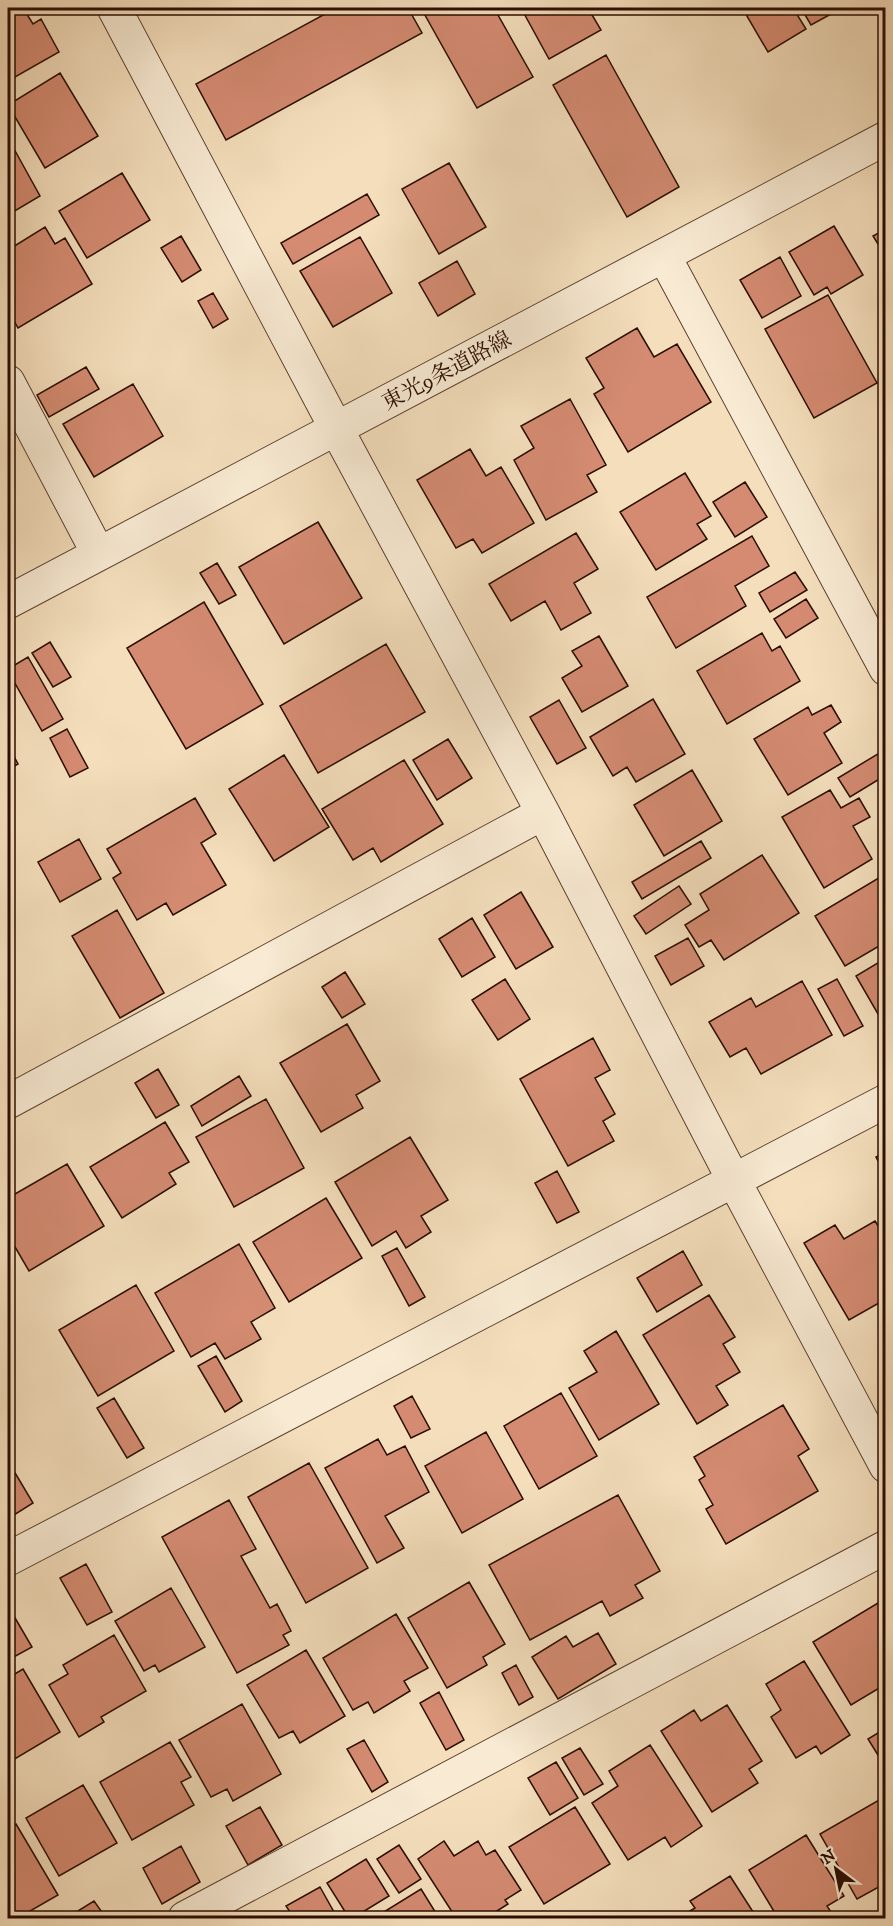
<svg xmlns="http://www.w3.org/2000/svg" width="893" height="1926" font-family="'IM FELL DW Pica','Noto Serif JP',serif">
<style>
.building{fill:#d48b72;stroke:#2a0d00;stroke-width:1.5}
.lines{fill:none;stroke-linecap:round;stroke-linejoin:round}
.minor-casing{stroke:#5c412f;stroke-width:35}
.minor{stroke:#f8ead3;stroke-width:33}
.labels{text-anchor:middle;stroke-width:6;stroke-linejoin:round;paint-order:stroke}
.street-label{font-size:22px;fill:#2a0d00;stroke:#f8ead3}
</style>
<rect width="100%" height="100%" fill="#f4debc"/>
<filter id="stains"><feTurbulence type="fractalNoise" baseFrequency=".00333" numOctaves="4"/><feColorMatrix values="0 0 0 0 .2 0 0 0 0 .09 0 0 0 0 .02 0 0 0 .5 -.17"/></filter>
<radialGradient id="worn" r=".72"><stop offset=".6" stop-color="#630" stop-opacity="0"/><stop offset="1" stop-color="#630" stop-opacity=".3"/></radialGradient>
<path class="building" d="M 23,8 L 33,24 L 41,19 L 59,52 L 8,81 L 8,17 Z
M 336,8 L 408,8 L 422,33 L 226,140 L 196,84 Z
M 421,8 L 494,8 L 533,77 L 477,108 Z
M 521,8 L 588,8 L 601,30 L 549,59 Z
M 750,8 L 793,8 L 806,29 L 768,52 L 744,11 Z
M 801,8 L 842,8 L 811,25 Z
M 606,55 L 679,187 L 627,217 L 553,85 Z
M 60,73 L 98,136 L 45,168 L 8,105 Z
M 8,138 L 40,196 L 8,215 Z
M 449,163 L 486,227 L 439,254 L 402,189 Z
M 122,173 L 150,220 L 87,258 L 59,211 Z
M 367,194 L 379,215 L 293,264 L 281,243 Z
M 834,226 L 863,275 L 831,294 L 827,287 L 814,295 L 789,252 Z
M 45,227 L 55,244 L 65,238 L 92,284 L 18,328 L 8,310 L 8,250 Z
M 886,229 L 886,257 L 873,236 Z
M 181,236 L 201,270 L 182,282 L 161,248 Z
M 360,237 L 392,293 L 333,327 L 300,271 Z
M 780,257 L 801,296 L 762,318 L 740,280 Z
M 457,261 L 475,294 L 438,316 L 419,283 Z
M 213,293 L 228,319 L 213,328 L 198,301 Z
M 828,295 L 877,383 L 814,418 L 765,329 Z
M 637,328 L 654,357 L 677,344 L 711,402 L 628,452 L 594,394 L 604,388 L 586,358 Z
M 86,367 L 99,389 L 49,417 L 37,395 Z
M 133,384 L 163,436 L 94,477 L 63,424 Z
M 570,399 L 606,465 L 587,475 L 597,492 L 546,520 L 514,460 L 534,448 L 521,426 Z
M 470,449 L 486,476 L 501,467 L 534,523 L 482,553 L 473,539 L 456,548 L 417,480 Z
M 685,473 L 711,516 L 697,524 L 707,539 L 656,570 L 620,512 Z
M 745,482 L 767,517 L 735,537 L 713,502 Z
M 318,522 L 362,598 L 284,644 L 239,567 Z
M 576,533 L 598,569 L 574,583 L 591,613 L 561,630 L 545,601 L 511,621 L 489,584 Z
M 752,536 L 769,566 L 735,586 L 746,606 L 676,648 L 647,597 Z
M 217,563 L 236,595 L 219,604 L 200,573 Z
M 795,572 L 807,590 L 770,612 L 759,593 Z
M 806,599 L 818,618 L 786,638 L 774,619 Z
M 204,602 L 263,704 L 186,749 L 127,648 Z
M 762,633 L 772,651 L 780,646 L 800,681 L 727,724 L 697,671 Z
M 599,636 L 628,686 L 582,712 L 562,678 L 582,666 L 572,651 Z
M 50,642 L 71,677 L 53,687 L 32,653 Z
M 386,644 L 425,712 L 318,773 L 280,706 Z
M 28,657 L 63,719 L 42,731 L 8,671 L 8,669 Z
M 653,699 L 685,754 L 636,782 L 627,767 L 613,776 L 590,737 Z
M 559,700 L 586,748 L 557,764 L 530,717 Z
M 831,705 L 841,722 L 824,733 L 842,763 L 788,795 L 754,739 L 808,707 L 812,715 Z
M 67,729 L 88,768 L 70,777 L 50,738 Z
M 448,739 L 472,778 L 437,800 L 413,760 Z
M 8,745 L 18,764 L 8,770 Z
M 886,749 L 886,775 L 850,797 L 838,778 Z
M 284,755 L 329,827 L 274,861 L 229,789 Z
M 404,760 L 443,824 L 381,862 L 373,848 L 353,860 L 322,809 Z
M 692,770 L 722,821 L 664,856 L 634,805 Z
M 830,790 L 841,808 L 859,798 L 870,817 L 853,826 L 872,859 L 824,888 L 782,817 Z
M 195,798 L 216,834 L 201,843 L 226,885 L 173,915 L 166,903 L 137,920 L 113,878 L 121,873 L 107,849 Z
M 79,839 L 101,879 L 60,902 L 38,862 Z
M 701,841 L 711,858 L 642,899 L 632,882 Z
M 762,855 L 799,913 L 724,960 L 711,940 L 699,947 L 685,925 L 709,910 L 700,894 Z
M 882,876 L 886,883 L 886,920 L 882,922 L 886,927 L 886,942 L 845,966 L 815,916 Z
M 679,886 L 691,904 L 646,934 L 634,916 Z
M 521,892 L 553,947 L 516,969 L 484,915 Z
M 117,910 L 164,993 L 120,1018 L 72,936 Z
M 472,918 L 495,957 L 462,977 L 439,939 Z
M 688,938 L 704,966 L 671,985 L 655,956 Z
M 886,958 L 886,1010 L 878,1014 L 856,976 Z
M 345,972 L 365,1004 L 342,1018 L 322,987 Z
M 505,979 L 530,1019 L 498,1040 L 472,1000 Z
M 837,979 L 863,1026 L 844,1036 L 818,989 Z
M 802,981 L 832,1035 L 761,1074 L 746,1048 L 730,1057 L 709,1022 L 751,998 L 756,1007 Z
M 347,1024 L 380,1081 L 356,1095 L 363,1108 L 321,1132 L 280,1063 Z
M 593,1038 L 610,1070 L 595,1078 L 615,1114 L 603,1121 L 614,1141 L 568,1166 L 520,1079 Z
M 158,1069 L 179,1105 L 156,1118 L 135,1083 Z
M 239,1076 L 251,1096 L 202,1126 L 191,1106 Z
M 266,1099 L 304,1168 L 234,1207 L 196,1137 Z
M 165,1122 L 189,1162 L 169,1173 L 176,1184 L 122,1218 L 90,1167 Z
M 410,1137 L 448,1200 L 421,1216 L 431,1232 L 406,1248 L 396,1231 L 372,1246 L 335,1182 Z
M 886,1152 L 886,1176 L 876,1157 Z
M 67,1164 L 104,1226 L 29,1271 L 8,1235 L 8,1198 Z
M 557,1171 L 579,1212 L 557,1223 L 535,1183 Z
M 326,1198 L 362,1258 L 289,1302 L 253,1242 Z
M 875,1221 L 886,1238 L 886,1299 L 849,1320 L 804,1243 L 835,1225 L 844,1239 Z
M 239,1244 L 275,1308 L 251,1322 L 261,1339 L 225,1359 L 215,1343 L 191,1357 L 155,1293 Z
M 397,1248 L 425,1297 L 409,1306 L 382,1256 Z
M 683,1251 L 702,1285 L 657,1312 L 637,1278 Z
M 136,1285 L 174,1351 L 98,1396 L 59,1330 Z
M 709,1295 L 735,1337 L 723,1344 L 740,1372 L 716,1386 L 728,1405 L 697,1424 L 643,1335 Z
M 616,1331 L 659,1404 L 599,1440 L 569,1388 L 597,1372 L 584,1351 Z
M 216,1356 L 242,1401 L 225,1412 L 198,1366 Z
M 561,1393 L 597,1456 L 539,1489 L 504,1426 Z
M 412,1396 L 430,1429 L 411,1438 L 394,1406 Z
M 114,1398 L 144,1448 L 127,1458 L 97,1408 Z
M 783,1405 L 809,1449 L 798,1456 L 818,1491 L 726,1544 L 706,1509 L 713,1505 L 699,1480 L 705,1476 L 694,1457 Z
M 486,1432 L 523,1499 L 462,1533 L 425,1466 Z
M 378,1439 L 387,1455 L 405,1446 L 429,1492 L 385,1516 L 404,1548 L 377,1563 L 325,1468 Z
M 8,1461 L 33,1503 L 14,1515 L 8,1505 Z
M 309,1463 L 368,1568 L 306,1603 L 248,1497 Z
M 618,1495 L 660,1571 L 635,1585 L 643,1598 L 610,1616 L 602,1601 L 530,1640 L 489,1565 Z
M 229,1500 L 256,1549 L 241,1556 L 270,1608 L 277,1604 L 291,1631 L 283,1635 L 289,1645 L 237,1673 L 162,1537 Z
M 86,1564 L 112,1612 L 87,1625 L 60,1578 Z
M 469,1582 L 505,1644 L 483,1657 L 487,1665 L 447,1688 L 408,1618 Z
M 171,1588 L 205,1647 L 159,1672 L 155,1665 L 144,1671 L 115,1621 Z
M 883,1600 L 886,1604 L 886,1684 L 851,1705 L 813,1642 Z
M 11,1611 L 32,1647 L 12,1658 L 8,1649 L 8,1613 Z
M 396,1614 L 428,1668 L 404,1681 L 410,1691 L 374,1713 L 368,1702 L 353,1710 L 323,1658 Z
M 598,1633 L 616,1664 L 558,1699 L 532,1657 L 566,1636 L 573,1647 Z
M 114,1635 L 146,1691 L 101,1717 L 104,1722 L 79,1737 L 49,1685 L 68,1674 L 63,1665 Z
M 306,1650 L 345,1716 L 300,1743 L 293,1731 L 279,1738 L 247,1685 Z
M 804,1661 L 850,1735 L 821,1754 L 816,1746 L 796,1758 L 771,1717 L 781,1710 L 766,1684 Z
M 516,1665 L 533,1697 L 519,1705 L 502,1673 Z
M 23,1669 L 60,1732 L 8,1763 L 8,1678 Z
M 439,1692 L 464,1740 L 446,1750 L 420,1703 Z
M 242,1704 L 281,1774 L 233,1801 L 227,1789 L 211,1797 L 179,1740 Z
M 727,1705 L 762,1761 L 749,1769 L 758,1783 L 712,1812 L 661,1731 L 694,1710 L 701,1721 Z
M 886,1728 L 886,1768 L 868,1739 Z
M 364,1740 L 388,1782 L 372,1792 L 347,1749 Z
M 170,1742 L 191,1777 L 181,1782 L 194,1805 L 132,1840 L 100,1782 Z
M 650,1745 L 702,1826 L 671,1847 L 665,1837 L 628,1860 L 592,1803 L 618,1786 L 609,1771 Z
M 580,1748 L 603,1784 L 584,1795 L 562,1758 Z
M 556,1762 L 578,1798 L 550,1815 L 528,1778 Z
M 83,1785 L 117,1843 L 59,1876 L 26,1818 Z
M 886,1796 L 886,1883 L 857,1899 L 820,1834 Z
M 260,1807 L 282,1845 L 248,1865 L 226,1826 Z
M 575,1807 L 610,1864 L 544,1904 L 509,1847 Z
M 16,1824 L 58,1895 L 18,1918 L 8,1918 L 8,1828 Z
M 806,1835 L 844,1896 L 827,1906 L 835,1918 L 778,1918 L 749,1870 Z
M 444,1841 L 454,1856 L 478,1841 L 486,1855 L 495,1850 L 521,1890 L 505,1900 L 508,1904 L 486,1918 L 456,1918 L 418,1859 Z
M 399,1845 L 421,1879 L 399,1893 L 377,1859 Z
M 181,1846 L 200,1882 L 162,1904 L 143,1868 Z
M 366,1859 L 389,1896 L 353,1918 L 349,1918 L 327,1883 Z
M 730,1876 L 757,1918 L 678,1918 L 695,1908 L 690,1901 Z
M 320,1887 L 334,1912 L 323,1918 L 294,1918 L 286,1906 Z
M 421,1889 L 439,1918 L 374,1918 Z
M 94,1901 L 106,1918 L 76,1918 L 73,1914 Z"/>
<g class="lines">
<defs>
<path id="minor" d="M 114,8 L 336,428 L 543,813 L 733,1179 L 886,1466
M 664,256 L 886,669
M 8,382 L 98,553
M 8,602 L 886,138
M 8,1102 L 543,813
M 8,1559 L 886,1101
M 185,1918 L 886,1547"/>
</defs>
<use href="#minor" class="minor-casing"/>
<use href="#minor" class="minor"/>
</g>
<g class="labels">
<g class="street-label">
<text transform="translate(446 370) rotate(-28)" y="8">東光9条道路線</text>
</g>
</g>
<rect width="893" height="1926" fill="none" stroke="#f4debc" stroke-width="30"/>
<rect x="9" y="9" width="875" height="1908" fill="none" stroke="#2a0d00" stroke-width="3"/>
<rect x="15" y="15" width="863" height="1896" fill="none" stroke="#2a0d00" stroke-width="1.5"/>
<g transform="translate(836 1869) rotate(328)" stroke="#f8ead3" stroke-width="4.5" paint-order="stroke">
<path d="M0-4.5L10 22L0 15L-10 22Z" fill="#2a0d00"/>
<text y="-9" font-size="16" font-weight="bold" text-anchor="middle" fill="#2a0d00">N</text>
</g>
<rect width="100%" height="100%" filter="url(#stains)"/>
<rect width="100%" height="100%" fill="url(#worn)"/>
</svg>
